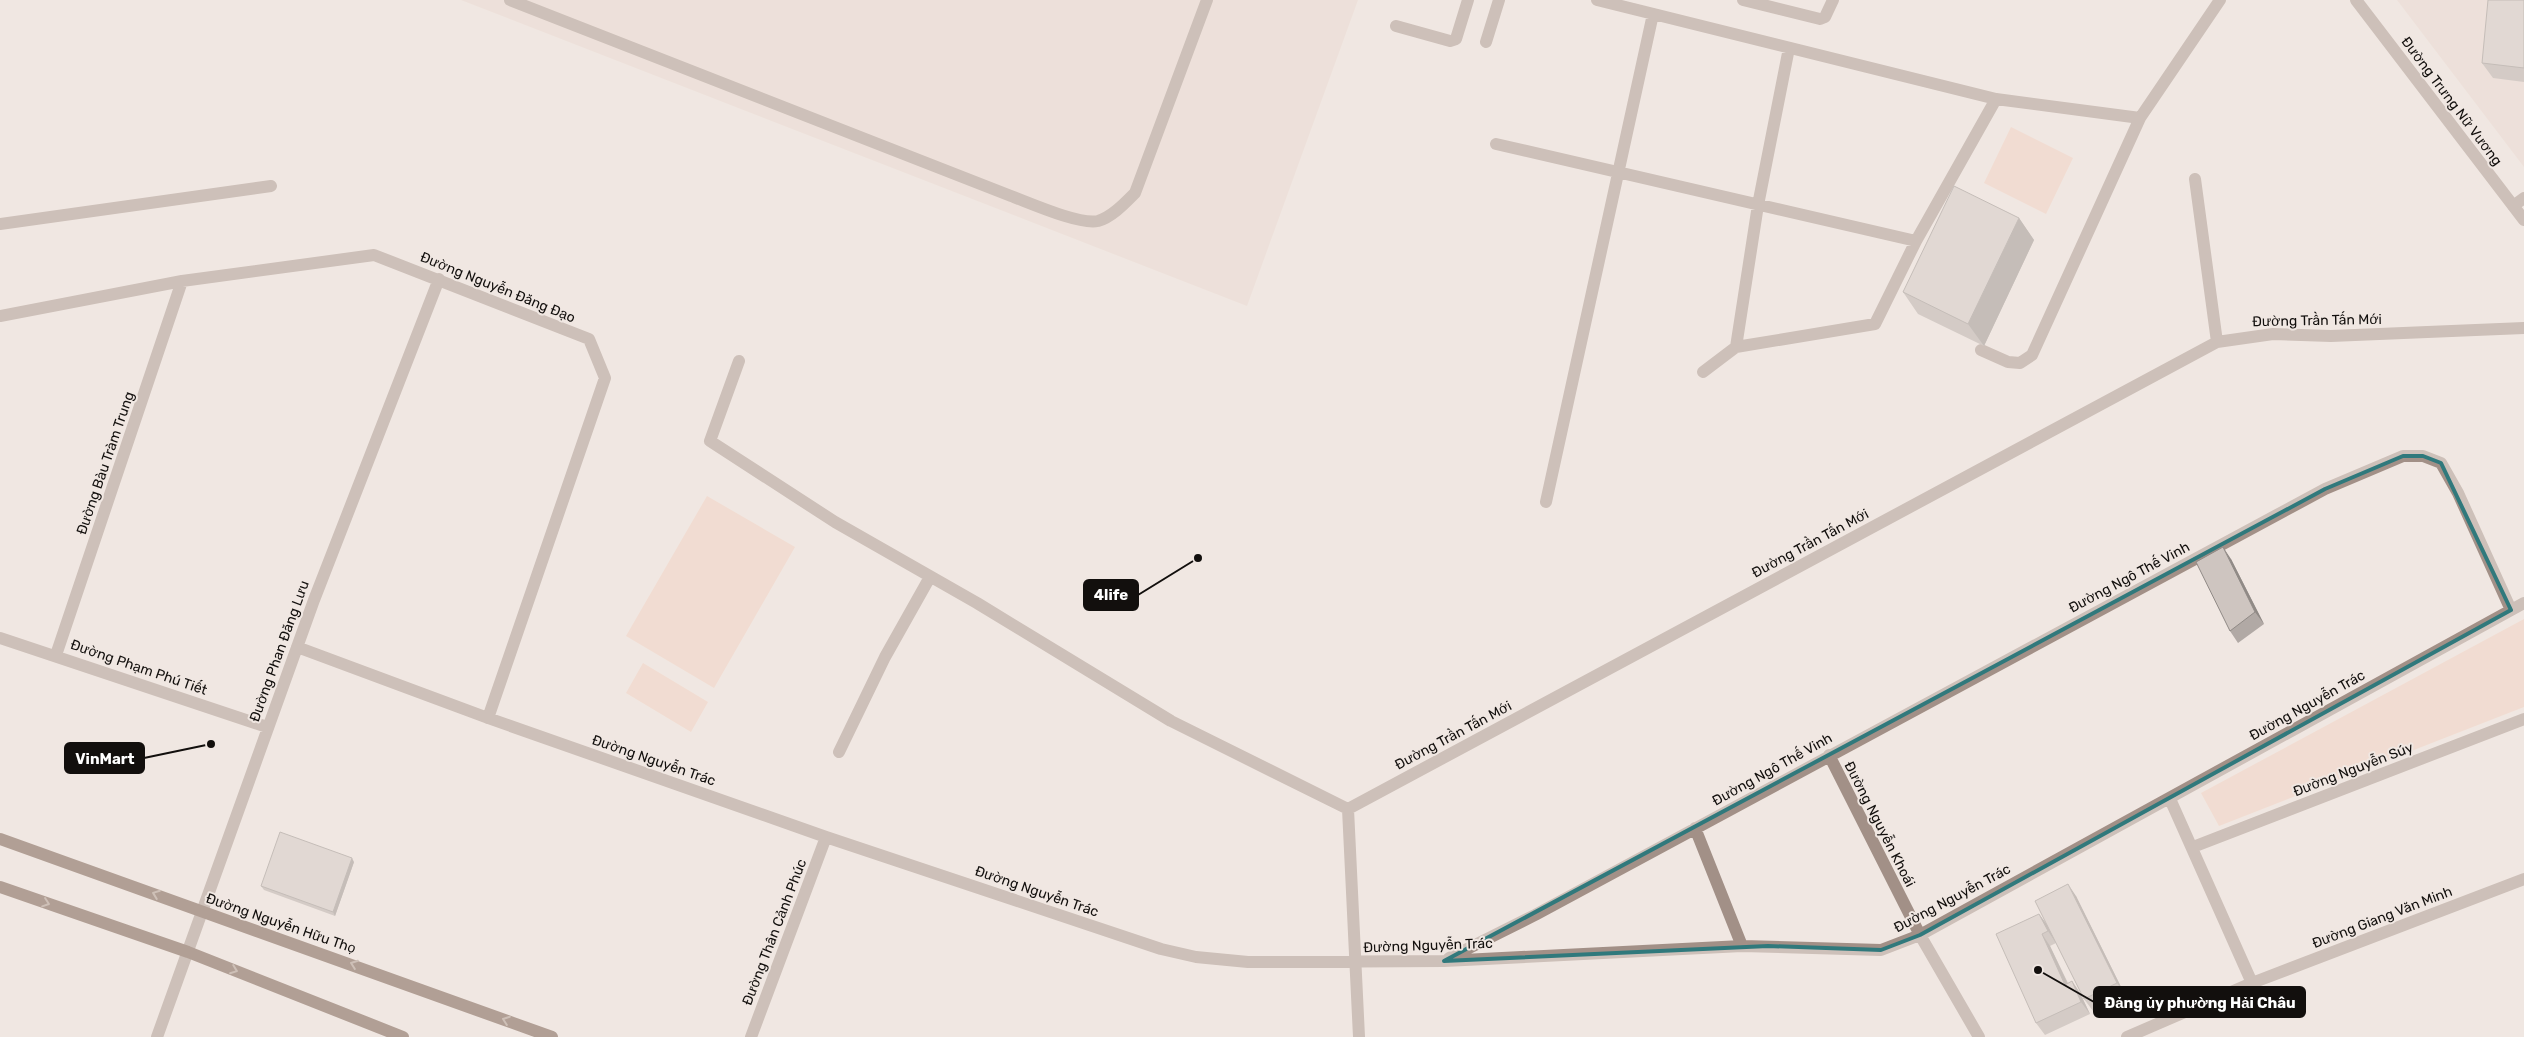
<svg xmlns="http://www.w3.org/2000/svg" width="2524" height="1037" font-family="Rubik,sans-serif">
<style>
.built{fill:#e9d8d0}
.green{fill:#f2cfbe}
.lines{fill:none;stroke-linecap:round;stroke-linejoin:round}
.minor{stroke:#a29087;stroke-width:12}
.major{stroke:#654838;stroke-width:12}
.wall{fill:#b1a9a5}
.shaded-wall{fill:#908a86}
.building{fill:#cec5c0;stroke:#908a86}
.oneway{stroke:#a49084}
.marked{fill:none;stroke:#30797c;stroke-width:4;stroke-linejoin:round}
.labels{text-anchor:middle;stroke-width:4;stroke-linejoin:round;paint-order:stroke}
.street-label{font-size:14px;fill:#120f0d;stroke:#f0e7e2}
.leader{fill:none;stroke:#120f0d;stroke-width:2}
.callout-dot{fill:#120f0d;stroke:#f0e7e2;stroke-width:2}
.callout{fill:#120f0d;stroke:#120f0d;stroke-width:2}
.callout-label{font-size:15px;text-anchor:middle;font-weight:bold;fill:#fff}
</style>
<rect width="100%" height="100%" fill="#f0e7e2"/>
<path class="built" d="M 461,0 L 1358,0 L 1247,306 Z
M 2397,0 L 2524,0 L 2524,167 Z"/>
<path class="green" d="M 2011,127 L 2073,158 L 2046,214 L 1984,183 Z
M 707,496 L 795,547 L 714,688 L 626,636 Z
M 2524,619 L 2524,707 L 2219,826 L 2201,793 Z
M 643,663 L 708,702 L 691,732 L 626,693 Z"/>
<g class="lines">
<path class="minor" d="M 510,0 L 1011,196 C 1030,203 1079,225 1098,221 C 1112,217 1125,203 1135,193 L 1207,0
M 1597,0 L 1996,99 L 2140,118
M 1743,0 L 1820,19 L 1825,17 L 1833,0
M 2356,0 L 2524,220
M 1396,26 L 1450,41 L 1456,39 L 1468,0
M 1486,42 L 1499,0
M 1496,144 L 1916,241
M 2195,179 L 2217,342
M 2513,206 L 2524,198
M 0,224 L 271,186
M 0,316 L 182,281 L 374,255 L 589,339 L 605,378 L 488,718
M 1736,347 L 1875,324 L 1916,241 L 1996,99
M 1981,350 L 2008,362 L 2020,363 L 2032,355 L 2140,118 L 2220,0
M 739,361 L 710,441 L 835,522 L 977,603 L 1171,721 L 1348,809
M 1703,372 L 1736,347 L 1758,205 L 1789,48
M 1546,502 L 1653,14
M 0,638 L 267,727
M 297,647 L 488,718 L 826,837 L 1161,949 L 1196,957 L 1248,962 L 1444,961 L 1742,946 L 1881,950 L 1920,935 L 2524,603
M 56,655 L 182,281
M 839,752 L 885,657 L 930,577
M 1829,755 L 1920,935 L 1979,1037
M 2170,799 L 2252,983
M 1348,809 L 2217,342 L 2273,334 L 2331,336 L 2524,328
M 1348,809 L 1359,1037
M 1695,828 L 1742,946
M 2193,847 L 2524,719
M 1449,958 L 1535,915 L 2325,489 L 2403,456 L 2423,456 L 2441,463 L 2458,493 L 2511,610
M 157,1037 L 314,600 L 439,279
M 751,1037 L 826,837
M 2127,1037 L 2252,983 L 2524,879"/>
<path class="major" d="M 0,839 L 552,1037
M 0,887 L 188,952 L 403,1037"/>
</g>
<path class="wall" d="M 2524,0 L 2524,82 L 2493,78 L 2482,63 Z
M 2019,218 L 2034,240 L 1984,346 L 1918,314 L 1903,292 Z
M 2231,559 L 2264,624 L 2238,643 L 2230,631 Z
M 354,862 L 335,916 L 264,890 L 261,886 Z
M 2076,896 L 2125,995 L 2093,1011 L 2084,999 L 2056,943 L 2050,946 L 2068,983 L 2072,981 L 2080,993 L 2090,1014 L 2045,1035 L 2036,1023 L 2039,914 L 2047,925 Z"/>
<path class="shaded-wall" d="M 2019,218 L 2034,240 L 1984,346 L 1968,324 Z
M 2223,547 L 2231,559 L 2264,624 L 2255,612 Z
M 352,858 L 354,862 L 335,916 L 333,912 Z
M 2068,884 L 2076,896 L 2125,995 L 2117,983 Z
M 2039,914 L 2048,926 L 2056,943 L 2048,931 Z
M 2042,934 L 2050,946 L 2074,997 L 2065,985 Z
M 2072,981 L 2080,993 L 2090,1014 L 2081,1002 Z"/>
<path class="building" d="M 2488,0 L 2524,0 L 2524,68 L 2482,63 Z
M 1954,186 L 2019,218 L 1968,324 L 1903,292 Z
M 2223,547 L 2255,612 L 2230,631 L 2196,562 Z
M 280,832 L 352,858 L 333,912 L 261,886 Z
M 2068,884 L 2117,983 L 2084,999 L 2035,901 Z
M 2039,914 L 2048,931 L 2042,934 L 2065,985 L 2072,981 L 2081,1002 L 2036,1023 L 1996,934 Z"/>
<defs><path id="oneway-chevron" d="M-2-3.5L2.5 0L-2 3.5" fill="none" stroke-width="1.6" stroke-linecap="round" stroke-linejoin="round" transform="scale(1.25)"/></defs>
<g class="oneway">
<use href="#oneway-chevron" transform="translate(156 894) rotate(-159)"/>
<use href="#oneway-chevron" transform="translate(46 903) rotate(19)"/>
<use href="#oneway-chevron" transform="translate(354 964) rotate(-160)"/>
<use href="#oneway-chevron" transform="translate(234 970) rotate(21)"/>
<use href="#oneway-chevron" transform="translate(506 1020) rotate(-160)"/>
</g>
<path d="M0 0H2524V1037H0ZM 2403,456 L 2423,456 L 2441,463 L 2511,610 L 1920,935 L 1881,950 L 1768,946 L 1444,961 L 2325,489 Z" fill="#f0e7e2" fill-opacity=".55" fill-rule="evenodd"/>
<path class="marked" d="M 2403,456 L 2423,456 L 2441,463 L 2511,610 L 1920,935 L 1881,950 L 1768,946 L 1444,961 L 2325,489 Z"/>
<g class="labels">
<g class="street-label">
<text transform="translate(2452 101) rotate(53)" y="5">Đường Trưng Nữ Vương</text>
<text transform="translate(498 287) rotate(22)" y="5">Đường Nguyễn Đăng Đạo</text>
<text transform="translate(2317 320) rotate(-1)" y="5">Đường Trần Tấn Mới</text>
<text transform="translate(105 463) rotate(-71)" y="5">Đường Bàu Tràm Trung</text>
<text transform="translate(1810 543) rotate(-28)" y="5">Đường Trần Tấn Mới</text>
<text transform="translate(2129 577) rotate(-28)" y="5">Đường Ngô Thế Vinh</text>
<text transform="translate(279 651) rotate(-70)" y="5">Đường Phan Đăng Lưu</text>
<text transform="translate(139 667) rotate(19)" y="5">Đường Phạm Phú Tiết</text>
<text transform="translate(2307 705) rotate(-29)" y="5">Đường Nguyễn Trác</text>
<text transform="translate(1453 735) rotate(-28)" y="5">Đường Trần Tấn Mới</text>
<text transform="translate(654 760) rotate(19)" y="5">Đường Nguyễn Trác</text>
<text transform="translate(1772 769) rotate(-29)" y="5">Đường Ngô Thế Vinh</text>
<text transform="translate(2353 769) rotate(-21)" y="5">Đường Nguyễn Súy</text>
<text transform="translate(1880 824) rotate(63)" y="5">Đường Nguyễn Khoái</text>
<text transform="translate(1037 891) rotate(19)" y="5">Đường Nguyễn Trác</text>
<text transform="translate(1952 898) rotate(-28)" y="5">Đường Nguyễn Trác</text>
<text transform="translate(2382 917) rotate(-21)" y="5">Đường Giang Văn Minh</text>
<text transform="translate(281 923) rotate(19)" y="5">Đường Nguyễn Hữu Thọ</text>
<text transform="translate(774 932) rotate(-69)" y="5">Đường Thân Cảnh Phúc</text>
<text transform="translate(1428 945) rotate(-2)" y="5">Đường Nguyễn Trác</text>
</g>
</g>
<path class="leader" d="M1198 558L1138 595M211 744L144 758M2038 970L2094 1002"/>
<g class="callout-dot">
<circle cx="1198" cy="558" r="5"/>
<circle cx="211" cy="744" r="5"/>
<circle cx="2038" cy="970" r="5"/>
</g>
<g class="callout">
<rect x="1084" y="580" width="54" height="30" rx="5"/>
<rect x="65" y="743" width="79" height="30" rx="5"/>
<rect x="2094" y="987" width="211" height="30" rx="5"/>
</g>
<g class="callout-label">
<text x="1111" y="600">4life</text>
<text x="105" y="764">VinMart</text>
<text x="2200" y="1008">Đảng ủy phường Hải Châu</text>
</g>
</svg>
